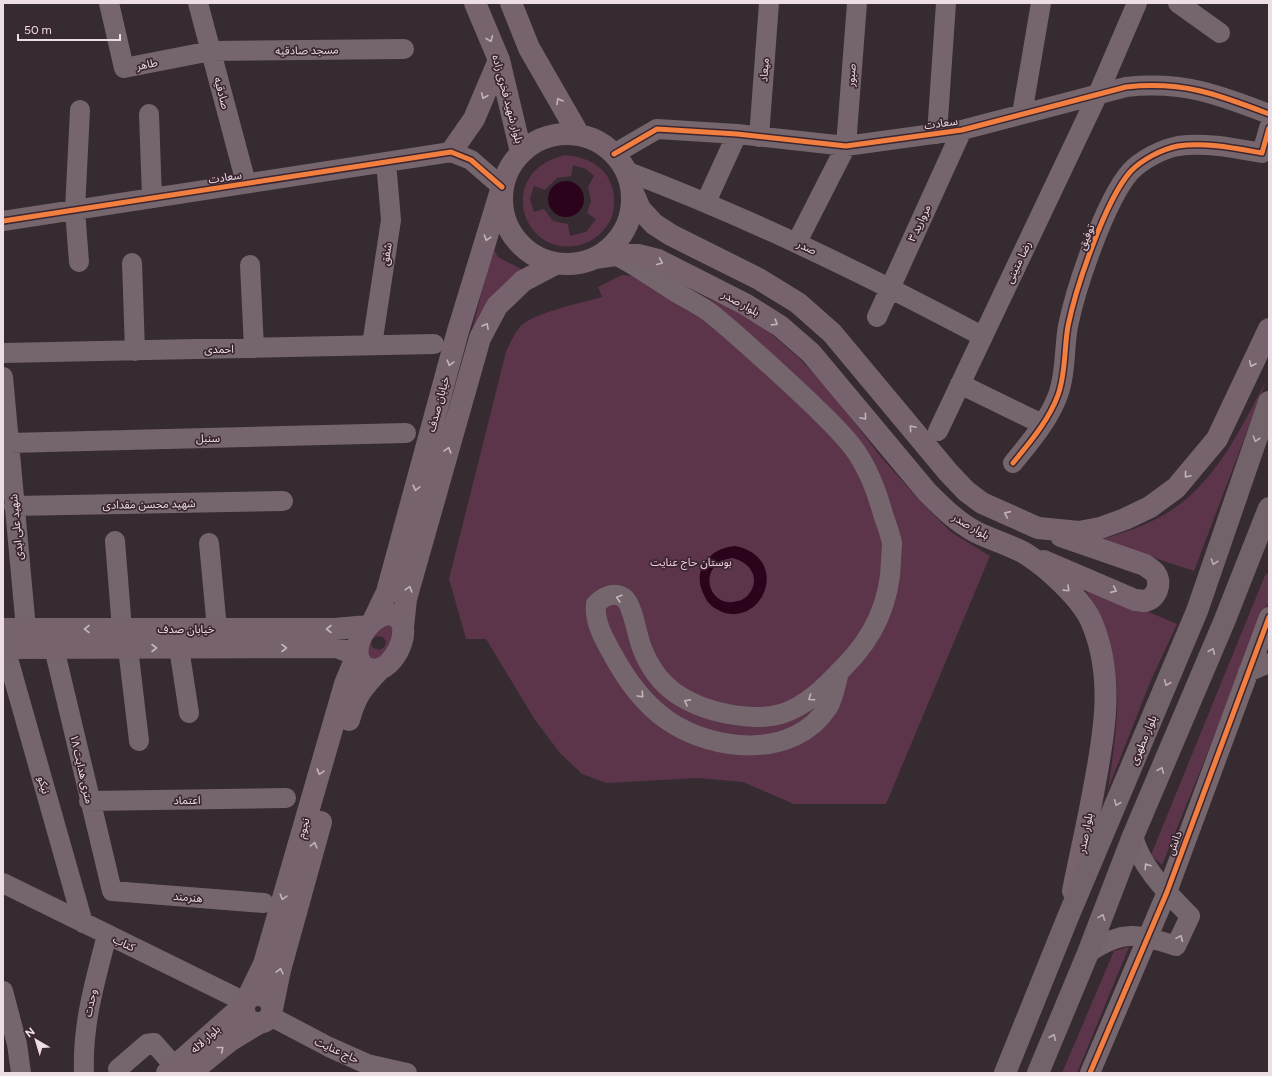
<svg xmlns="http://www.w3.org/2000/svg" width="1272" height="1076" font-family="Figtree,'Noto Sans Arabic',sans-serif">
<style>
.green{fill:#5c354b;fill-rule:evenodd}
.water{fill:#2b041c;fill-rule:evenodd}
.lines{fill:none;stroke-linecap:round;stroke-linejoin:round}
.minor{stroke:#75656d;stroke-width:20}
.major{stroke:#77636e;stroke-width:22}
.highway{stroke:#72626a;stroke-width:22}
.cycleway-casing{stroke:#3b2631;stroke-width:8}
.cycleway{stroke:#f27e40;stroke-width:5}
.oneway{stroke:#c4b3bb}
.oneway2{stroke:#bcacb4}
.oneway3{stroke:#c3b4bb}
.labels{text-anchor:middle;stroke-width:3.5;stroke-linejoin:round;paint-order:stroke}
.street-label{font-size:11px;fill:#eddee5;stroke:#3b2631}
.park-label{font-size:11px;fill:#f6cbe1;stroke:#3b2631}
</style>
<rect width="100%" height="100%" fill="#362b31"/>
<path class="green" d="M 565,155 C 599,158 619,178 613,213 C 610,225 599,237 588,242 C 526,268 490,173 565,155 ZM 573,165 L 586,169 L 594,176 L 588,187 L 591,201 L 587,213 L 596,219 L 586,232 L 570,236 L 568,224 L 553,221 L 544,209 L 534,212 L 530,199 L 534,186 L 545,190 L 557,178 L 571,176 Z
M 493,248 L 498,257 L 523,270 C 498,284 486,307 472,330 Z
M 622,275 L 661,279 L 742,313 L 770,333 L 800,359 L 828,389 L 881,457 L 920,501 L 951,532 L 990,556 L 886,804 L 794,804 L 743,782 L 698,778 L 607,783 L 582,774 L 560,753 L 535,720 L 486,639 L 466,639 L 449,579 L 506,352 C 510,343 514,334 520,327 C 530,314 584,302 602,297 L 598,287 Z
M 1266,381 L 1194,571 L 1100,540 C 1118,534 1136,529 1152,521 C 1211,494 1237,435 1266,381 Z
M 1266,573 L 1269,575 L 1269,601 L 1162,865 L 1151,855 Z
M 1082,584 L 1177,624 L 1151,680 L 1108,789 C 1120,708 1128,657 1082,584 Z
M 396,624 L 387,654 L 370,661 L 364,647 L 374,628 ZM 377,636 L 383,637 L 386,641 L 385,646 L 380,650 L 373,648 C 370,643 371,639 377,636 Z
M 1129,947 L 1077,1073 L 1062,1073 L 1114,951 Z"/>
<path class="water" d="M548 199a18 18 0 1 1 36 0a18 18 0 1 1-36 0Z
M 735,546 C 791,557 764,627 722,612 C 716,609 709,605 706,599 C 690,573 706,549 735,546 ZM 732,558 C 747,561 759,574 752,589 C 749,595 744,600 738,601 C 707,610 696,563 732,558 Z"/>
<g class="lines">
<path class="minor" d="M 109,3 L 124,68 L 211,51 L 404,49
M 198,3 L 246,183
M 1178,3 L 1220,33
M 149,114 L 152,198
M 1022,114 L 1041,3
M 937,134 L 946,3
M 759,137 L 769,3
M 614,154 L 657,129 L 737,134 L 846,146 L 962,130 L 1126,87 C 1183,81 1217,94 1269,114
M 626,171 C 750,218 865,274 982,336
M 706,202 L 737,134
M 3,221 L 451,152 L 471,160 L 502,187
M 797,242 L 846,146 L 857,3
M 615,255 C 634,264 650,276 668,287 C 682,297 700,304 713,315 C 747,343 780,374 812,404 C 827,419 845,435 857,453 C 869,471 877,492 883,514 C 886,523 890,533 892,543 C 892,549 891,555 891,561 C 890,602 873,638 844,667 C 825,687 807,706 781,714 C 762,719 746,717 728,714 C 687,706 657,688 642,648 C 637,636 633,605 624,598 C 614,591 603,597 596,604 C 594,622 604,639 613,655 C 626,679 644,704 667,720 C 713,752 794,760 828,707 C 834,698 836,683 839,672
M 79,262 L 75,210 L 80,110
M 132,263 L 135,351
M 250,265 L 254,348
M 877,317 L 962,130
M 372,345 L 391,220 L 386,162
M 3,353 L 434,344
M 3,377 L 26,629
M 960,384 L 1042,424
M 938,431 L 1098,94 L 1137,3
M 9,443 L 406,433
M 1013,463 C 1030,442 1049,420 1058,395 C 1066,373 1064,348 1068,326 C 1076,287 1105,201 1130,172 C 1141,160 1162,149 1178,146 C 1206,142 1234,148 1262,153 L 1269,128
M 14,506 L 283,501
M 115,541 L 122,629
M 209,543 L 217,629
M 5,648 L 83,923
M 54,648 L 112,891 L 264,903
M 128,648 L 139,741
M 179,648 L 189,713
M 1248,672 L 1269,663
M 89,801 L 286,798
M 3,883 L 245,1002
M 1088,953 C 1123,929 1138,934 1176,946 L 1190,916 C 1168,893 1141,868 1133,836
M 3,991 L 17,1044 L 21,1073
M 270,1016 L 329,1047 L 367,1064 L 407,1073
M 118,1069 L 147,1044 L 154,1043 L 175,1067
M 84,1073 C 82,1025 95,981 107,935
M 1090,1073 L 1167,892 L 1269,617"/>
<path class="major" d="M 475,3 L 499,60 L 521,152
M 511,3 L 529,48 L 579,135
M502 199a65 65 0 1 1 130 0a65 65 0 1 1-130 0Z
M 451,152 L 474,119 L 499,60
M 632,190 L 640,209 L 654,224 L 671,235 L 759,279 L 798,303 L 832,333 L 948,472 L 966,491 L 982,503 L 1038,528 L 1079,532 L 1100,528 L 1125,519 L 1150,507 L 1176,488 L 1217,439 L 1269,329
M 595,258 L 615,255 L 638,255 L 658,260 L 745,304 L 780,326 L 811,353 L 927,492 C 942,507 957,522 976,532 C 992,540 1011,545 1026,554 C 1047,567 1083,600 1092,623 C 1116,680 1103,741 1092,799 C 1086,830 1079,861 1073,891
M 1044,561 L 1135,600 C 1138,600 1142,601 1145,601 C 1157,598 1162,583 1155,573 C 1153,570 1148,568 1145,565 L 1061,536
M 388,614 C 418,617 398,666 377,670 C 373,670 369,669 365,668 C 346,651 367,617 388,614 Z
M 374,619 L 387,592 L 458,331 L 502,187
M 403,627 L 406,599 L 480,338 L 497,306 L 523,281 L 555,264
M 3,629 L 335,629 L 368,626
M 3,648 L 337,647 L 357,655 L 345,684 L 264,964 L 247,999
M 349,720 C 356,694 363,687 381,668
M244 1009a14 14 0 1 1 28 0a14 14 0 1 1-28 0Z
M 272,1009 L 280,970 L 321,822
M 167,1073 L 244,1005
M 190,1073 L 231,1040 L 259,1023"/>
<path class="highway" d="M 1005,1073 L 1068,917 L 1197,611 L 1269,402
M 1038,1073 L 1088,953 L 1133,836 L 1224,622 L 1269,508"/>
<defs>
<path id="cycleway" d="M 614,154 L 657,129 L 737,134 L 846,146 L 962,130 L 1126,87 C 1183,81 1217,94 1269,114
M 3,221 L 451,152 L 471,160 L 502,187
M 1013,463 C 1030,442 1049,420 1058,395 C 1066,373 1064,348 1068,326 C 1076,287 1105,201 1130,172 C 1141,160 1162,149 1178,146 C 1206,142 1234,148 1262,153 L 1269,128
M 1090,1073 L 1167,892 L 1269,617"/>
</defs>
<use href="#cycleway" class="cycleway-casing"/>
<use href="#cycleway" class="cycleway"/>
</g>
<defs><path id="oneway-chevron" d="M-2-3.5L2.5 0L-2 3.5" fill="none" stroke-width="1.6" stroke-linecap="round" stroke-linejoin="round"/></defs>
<g class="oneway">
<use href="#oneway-chevron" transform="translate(490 39) rotate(68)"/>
<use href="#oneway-chevron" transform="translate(484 96) rotate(113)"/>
<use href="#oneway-chevron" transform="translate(559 101) rotate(-120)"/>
<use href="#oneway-chevron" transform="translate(487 238) rotate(107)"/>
<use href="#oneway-chevron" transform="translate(660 262) rotate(23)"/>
<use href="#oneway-chevron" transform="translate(775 323) rotate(32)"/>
<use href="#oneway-chevron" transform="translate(486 326) rotate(-61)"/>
<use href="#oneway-chevron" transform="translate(450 363) rotate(105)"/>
<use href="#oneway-chevron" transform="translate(1252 364) rotate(115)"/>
<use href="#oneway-chevron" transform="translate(864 417) rotate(50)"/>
<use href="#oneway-chevron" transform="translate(912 428) rotate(-130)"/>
<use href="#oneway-chevron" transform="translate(448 450) rotate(-74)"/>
<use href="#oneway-chevron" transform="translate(1187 475) rotate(130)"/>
<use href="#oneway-chevron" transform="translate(416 488) rotate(105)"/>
<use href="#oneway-chevron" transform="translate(1007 514) rotate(-156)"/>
<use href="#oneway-chevron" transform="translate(409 589) rotate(-74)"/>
<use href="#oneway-chevron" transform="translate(1067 589) rotate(44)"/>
<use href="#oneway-chevron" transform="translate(1114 590) rotate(24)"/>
<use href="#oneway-chevron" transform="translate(87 629) rotate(-180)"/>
<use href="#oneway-chevron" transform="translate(329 629) rotate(180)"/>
<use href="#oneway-chevron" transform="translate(154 648)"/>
<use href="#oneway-chevron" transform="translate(284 648)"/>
<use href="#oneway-chevron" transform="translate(320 772) rotate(106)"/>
<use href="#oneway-chevron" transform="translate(314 845) rotate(-75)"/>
<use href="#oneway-chevron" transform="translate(283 897) rotate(106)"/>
<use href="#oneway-chevron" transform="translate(280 971) rotate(-77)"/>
<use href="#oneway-chevron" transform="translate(221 1049) rotate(-39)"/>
</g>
<g class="oneway2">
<use href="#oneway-chevron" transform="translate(1256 439) rotate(109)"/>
<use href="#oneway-chevron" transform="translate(1214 562) rotate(109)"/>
<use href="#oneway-chevron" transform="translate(1212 651) rotate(-67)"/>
<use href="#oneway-chevron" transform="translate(1167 683) rotate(113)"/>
<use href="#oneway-chevron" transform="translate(1161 770) rotate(-67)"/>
<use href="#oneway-chevron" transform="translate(1117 803) rotate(113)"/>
<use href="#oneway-chevron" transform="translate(1102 917) rotate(-69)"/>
<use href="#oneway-chevron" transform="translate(1053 1037) rotate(-67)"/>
</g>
<g class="oneway3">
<use href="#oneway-chevron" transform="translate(619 598) rotate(-163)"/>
<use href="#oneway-chevron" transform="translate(641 695) rotate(47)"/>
<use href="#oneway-chevron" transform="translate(811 698) rotate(145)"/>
<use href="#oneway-chevron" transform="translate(687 702) rotate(-152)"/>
<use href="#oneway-chevron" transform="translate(1147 866) rotate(-124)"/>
<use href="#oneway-chevron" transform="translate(1180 938) rotate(-66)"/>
</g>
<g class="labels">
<g class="street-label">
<text transform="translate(307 50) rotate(-1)" y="4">مسجد صادقیه</text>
<text transform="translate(147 64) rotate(-11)" y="4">طاهر</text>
<text transform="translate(764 70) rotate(-86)" y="4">میعاد</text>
<text transform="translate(851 75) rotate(-86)" y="4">صبور</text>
<text transform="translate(222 93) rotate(75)" y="4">صادقیه</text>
<text transform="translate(508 99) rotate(75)" y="4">بلوار شهید فخری زاده</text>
<text transform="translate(941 123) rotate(-8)" y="4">سعادت</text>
<text transform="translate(225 177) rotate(-9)" y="4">سعادت</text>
<text transform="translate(919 223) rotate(-65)" y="4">مروارید ۳</text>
<text transform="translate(1086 237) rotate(-68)" y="4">توفیق</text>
<text transform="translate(807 247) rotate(25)" y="4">صدر</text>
<text transform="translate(386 254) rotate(-81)" y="4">شفق</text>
<text transform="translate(1018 262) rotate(-64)" y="4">رضا متینی</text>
<text transform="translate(741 303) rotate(29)" y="4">بلوار صدر</text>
<text transform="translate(219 349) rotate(-1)" y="4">احمدی</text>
<text transform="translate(438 404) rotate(-75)" y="4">خیابان صدف</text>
<text transform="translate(208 438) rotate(-1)" y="4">سنبل</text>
<text transform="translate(149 504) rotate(-1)" y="4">شهید محسن مقدادی</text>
<text transform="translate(971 526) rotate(30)" y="4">بلوار صدر</text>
<text transform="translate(16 527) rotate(-95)" y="4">شهید علی ابدی</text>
<text x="186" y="633">خیابان صدف</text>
<text transform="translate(1143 740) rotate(-67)" y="4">بلوار مطهری</text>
<text transform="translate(82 769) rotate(77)" y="4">۱۸ متری هدایت</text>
<text transform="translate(44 785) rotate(74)" y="4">نیکو</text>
<text transform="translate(187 800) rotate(-1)" y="4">اعتماد</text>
<text transform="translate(303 828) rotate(-74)" y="4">نجوم</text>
<text transform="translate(1085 833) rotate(-79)" y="4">بلوار صدر</text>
<text transform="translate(1174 843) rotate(-70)" y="4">دانش</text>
<text transform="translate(188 897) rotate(5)" y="4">هنرمند</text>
<text transform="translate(124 943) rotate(26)" y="4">کتاب</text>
<text transform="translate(90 1003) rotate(-78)" y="4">وحدت</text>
<text transform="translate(205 1039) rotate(-42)" y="4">بلوار لاله</text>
<text transform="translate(337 1050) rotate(24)" y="4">حاج عنایت</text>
</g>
<g class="park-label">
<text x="691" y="566">بوستان حاج عنایت</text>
</g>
</g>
<rect width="1272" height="1076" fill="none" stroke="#eddee5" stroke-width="8"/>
<g transform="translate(36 1040) rotate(322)" stroke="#3b2631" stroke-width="3" paint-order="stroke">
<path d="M0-3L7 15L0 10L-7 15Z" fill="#eddee5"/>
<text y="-6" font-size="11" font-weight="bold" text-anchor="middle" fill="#eddee5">N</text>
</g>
<path d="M18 34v6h102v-6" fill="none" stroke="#eddee5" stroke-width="2"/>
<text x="24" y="34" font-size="12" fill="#eddee5" stroke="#3b2631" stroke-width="3" paint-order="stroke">50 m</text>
</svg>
